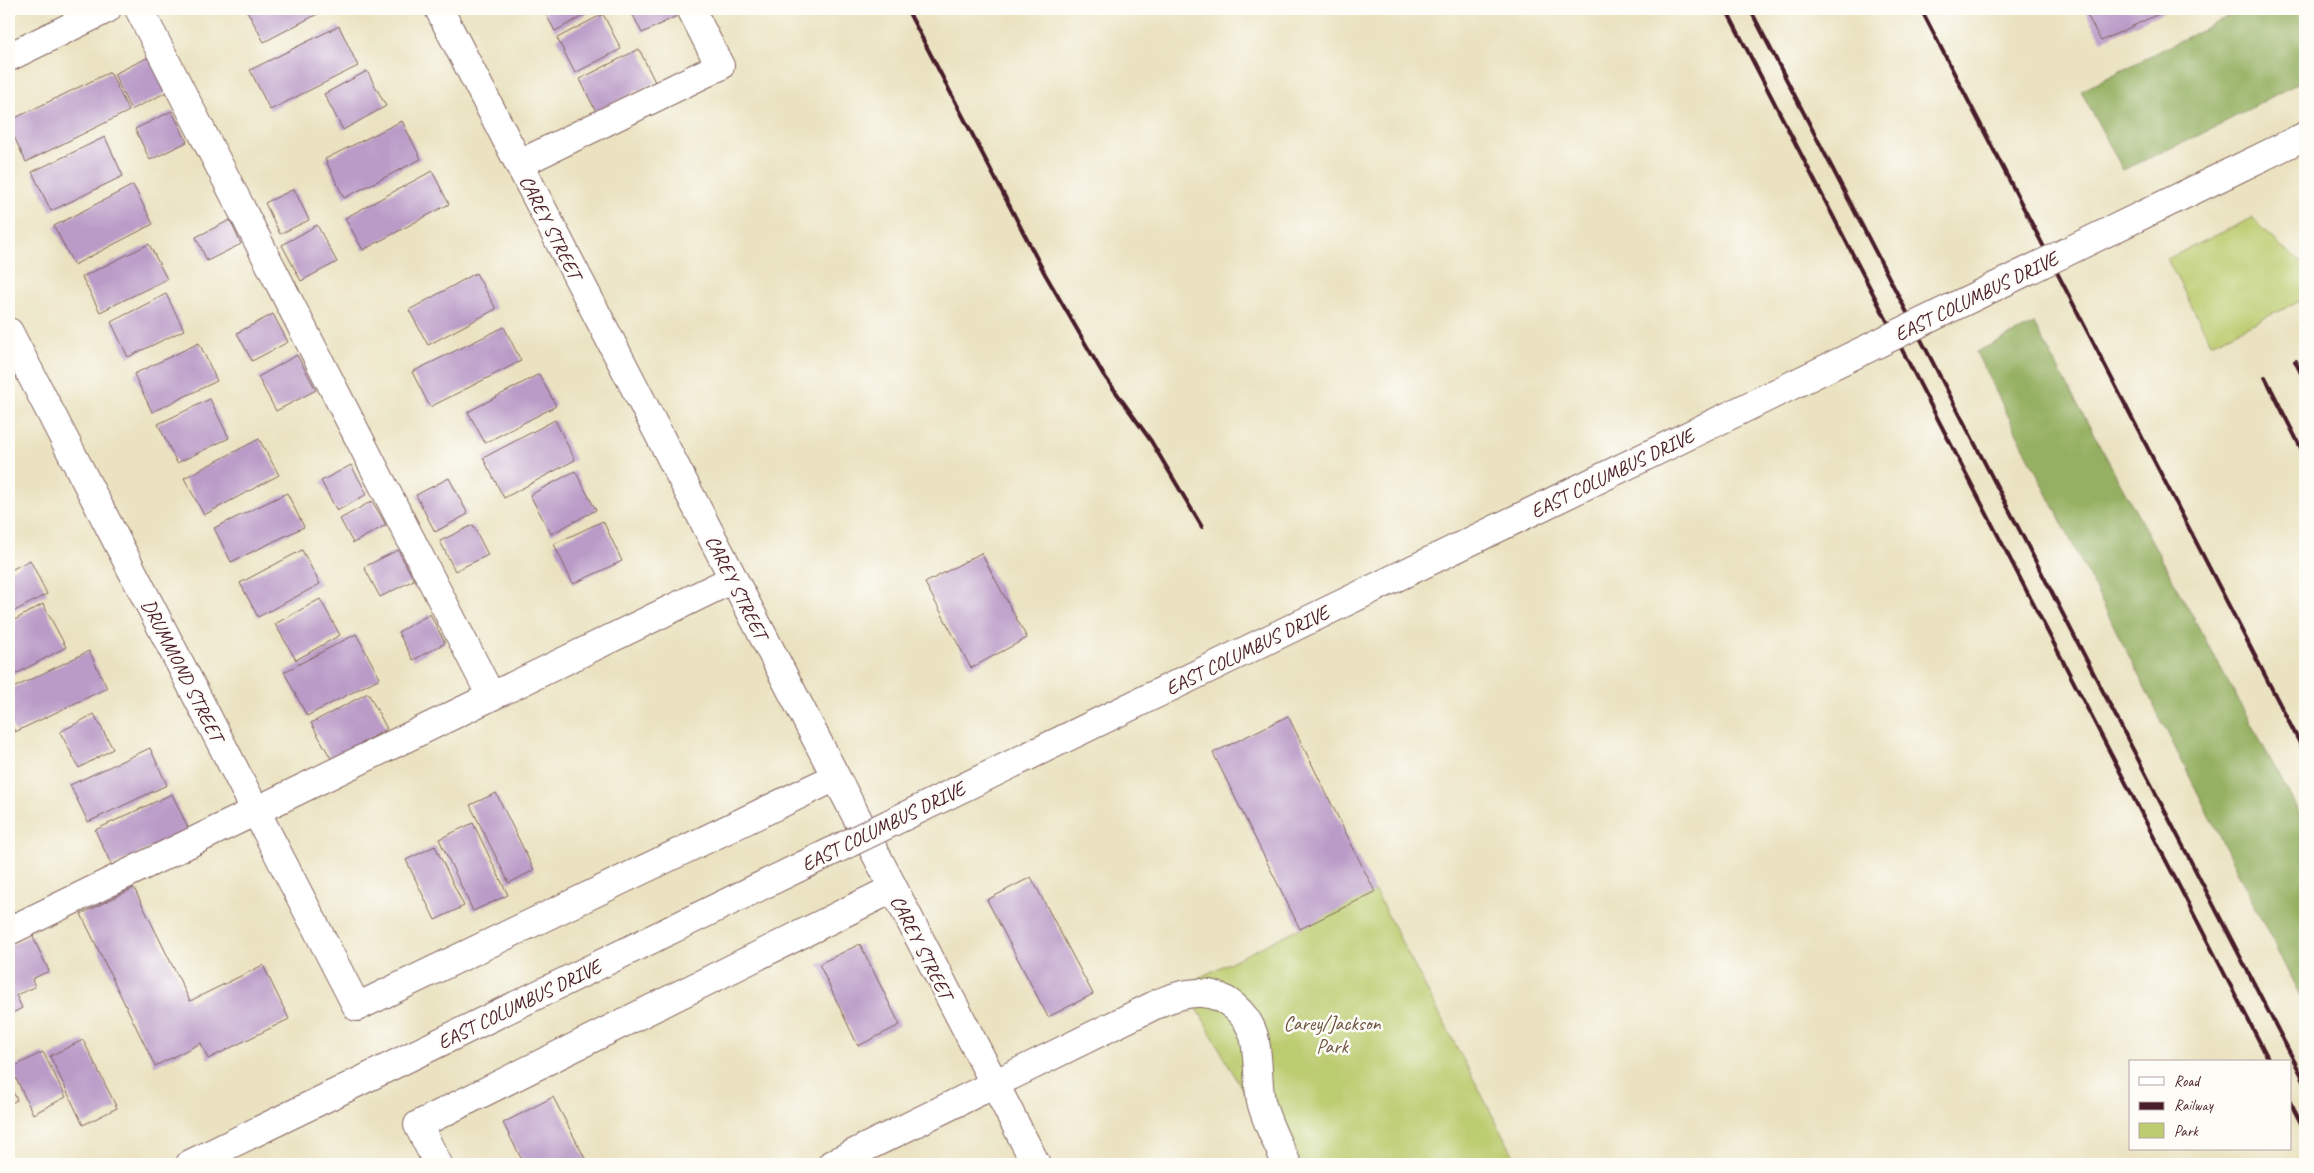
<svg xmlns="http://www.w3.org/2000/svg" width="2314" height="1173" font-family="Caveat,sans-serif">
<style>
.green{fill:#bccc6f;stroke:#83764d}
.forest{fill:#95b062;stroke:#706846}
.building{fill:#ba9bc7}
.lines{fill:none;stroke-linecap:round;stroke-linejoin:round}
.minor-casing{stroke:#82635f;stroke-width:30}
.major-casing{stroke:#82635f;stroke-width:30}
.minor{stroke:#fff;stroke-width:28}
.major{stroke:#fff;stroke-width:28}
.rail{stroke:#4a1f2b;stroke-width:4}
.major-bridge-casing{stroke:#82635f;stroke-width:30;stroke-linecap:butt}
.major-bridge{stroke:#fff;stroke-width:28}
.labels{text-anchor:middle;stroke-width:5;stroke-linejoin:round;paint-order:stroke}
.street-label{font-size:20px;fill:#4a1f2b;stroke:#fdfcf7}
.park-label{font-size:20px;fill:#6c533f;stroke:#fdfcf7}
</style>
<rect width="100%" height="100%" fill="#fdfcf7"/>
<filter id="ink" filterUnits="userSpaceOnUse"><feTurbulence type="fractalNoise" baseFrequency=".02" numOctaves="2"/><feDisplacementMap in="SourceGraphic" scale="10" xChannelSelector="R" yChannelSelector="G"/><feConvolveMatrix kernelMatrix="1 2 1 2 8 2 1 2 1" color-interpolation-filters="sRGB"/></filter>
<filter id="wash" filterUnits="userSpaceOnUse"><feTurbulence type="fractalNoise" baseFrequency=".0096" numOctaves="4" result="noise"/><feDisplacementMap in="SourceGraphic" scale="20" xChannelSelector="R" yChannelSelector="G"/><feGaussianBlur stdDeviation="1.12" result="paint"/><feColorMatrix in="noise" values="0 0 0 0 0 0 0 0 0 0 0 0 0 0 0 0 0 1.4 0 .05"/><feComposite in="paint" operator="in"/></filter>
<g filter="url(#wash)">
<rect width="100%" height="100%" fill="#eae2c0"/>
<path class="green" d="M 2252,218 L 2282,248 L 2305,263 L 2305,299 L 2211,343 L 2167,259 Z
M 1375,891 L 1518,1164 L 1284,1164 L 1184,985 Z"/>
<path class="forest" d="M 2243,9 L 2305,9 L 2305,79 L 2208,131 L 2123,170 L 2081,91 Z
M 2034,324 L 2305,823 L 2305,1006 L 1976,352 Z"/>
<g id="blocks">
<path class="building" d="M 246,9 L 327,9 L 264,42 Z
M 543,9 L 596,9 L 555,31 Z
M 630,9 L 673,9 L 677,16 L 642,33 Z
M 2084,9 L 2169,9 L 2101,41 Z
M 603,14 L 621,49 L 575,73 L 557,38 Z
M 339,26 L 358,66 L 270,110 L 250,70 Z
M 639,49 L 655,82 L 596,112 L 580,79 Z
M 149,57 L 167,92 L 131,110 L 114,74 Z
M 367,71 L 386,106 L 343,130 L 324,94 Z
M 110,72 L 129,111 L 26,162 L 9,126 L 9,121 Z
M 172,111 L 187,142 L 150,160 L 135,129 Z
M 402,121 L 421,159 L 344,198 L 325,159 Z
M 105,137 L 123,176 L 51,211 L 32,172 Z
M 432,171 L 449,204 L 363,250 L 345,218 Z
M 133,185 L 153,224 L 74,265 L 54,226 Z
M 294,189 L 309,220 L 280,234 L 265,203 Z
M 230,220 L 241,244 L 207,261 L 196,237 Z
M 317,225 L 337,262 L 301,281 L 282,245 Z
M 149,244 L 167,279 L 100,312 L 82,277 Z
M 476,273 L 496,309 L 428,345 L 409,310 Z
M 166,294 L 184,330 L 128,357 L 111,322 Z
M 273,314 L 288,342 L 252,361 L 237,333 Z
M 504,327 L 521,361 L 430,407 L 412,372 Z
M 199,343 L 217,381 L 152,412 L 134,374 Z
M 297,355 L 316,390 L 276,411 L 258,377 Z
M 539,374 L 556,406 L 485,443 L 468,412 Z
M 210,399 L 229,438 L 177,463 L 158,424 Z
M 555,420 L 575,460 L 504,498 L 483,458 Z
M 259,439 L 279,475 L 204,515 L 184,478 Z
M 351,465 L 367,494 L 337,511 L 321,481 Z
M 575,471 L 596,510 L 551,534 L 530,495 Z
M 449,478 L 468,514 L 435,532 L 416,495 Z
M 287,493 L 304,527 L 231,562 L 214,528 Z
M 372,501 L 386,525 L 353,543 L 340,519 Z
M 603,521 L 622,561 L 573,584 L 554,544 Z
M 473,525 L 488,555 L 455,571 L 440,541 Z
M 302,550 L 320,584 L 258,617 L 240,583 Z
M 398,550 L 414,580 L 380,597 L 364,567 Z
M 981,553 L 1027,638 L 971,668 L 925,583 Z
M 30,560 L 47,594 L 9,614 L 9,571 Z
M 320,599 L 340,635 L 296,660 L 275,624 Z
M 43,604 L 66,647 L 14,675 L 9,665 L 9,623 Z
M 430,614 L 445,643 L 413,660 L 398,632 Z
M 356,634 L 380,678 L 307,716 L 284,672 Z
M 89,651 L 107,688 L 15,732 L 9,719 L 9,690 Z
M 368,693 L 387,729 L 332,760 L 311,723 Z
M 94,714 L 113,749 L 79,768 L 60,732 Z
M 1288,716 L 1375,892 L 1300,929 L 1213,753 Z
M 150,748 L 167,785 L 88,822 L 70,785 Z
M 496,793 L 534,870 L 509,883 L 470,805 Z
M 172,794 L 189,830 L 112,866 L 95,830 Z
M 473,823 L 508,895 L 473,911 L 439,839 Z
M 435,846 L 464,906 L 435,920 L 406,860 Z
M 1031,877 L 1093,994 L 1048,1017 L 987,900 Z
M 134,888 L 190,1001 L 263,965 L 289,1019 L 208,1059 L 201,1043 L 155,1066 L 81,914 Z
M 32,935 L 49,971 L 32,979 L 35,987 L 16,995 L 22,1008 L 9,1015 L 9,946 Z
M 860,944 L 900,1025 L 858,1046 L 819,964 Z
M 83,1040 L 117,1108 L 83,1125 L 50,1056 Z
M 43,1052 L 66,1097 L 33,1114 L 11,1068 Z
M 9,1083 L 17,1100 L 9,1104 Z
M 553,1097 L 588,1164 L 524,1164 L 503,1123 Z"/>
</g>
</g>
<g filter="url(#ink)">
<use href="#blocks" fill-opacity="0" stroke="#82635f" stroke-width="1"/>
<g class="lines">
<defs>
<path id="minor" d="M 139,9 L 491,696
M 439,9 L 1036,1164
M 9,57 L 107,9
M 519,164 L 720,66 L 691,9
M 9,332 L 357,1007 L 836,777
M 9,931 L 733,579
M 438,1164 L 418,1125 L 892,889
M 832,1164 L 1161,1002 C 1173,997 1187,992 1201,993 C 1225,994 1247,1013 1254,1036 C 1259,1057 1257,1080 1261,1101 C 1266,1123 1278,1144 1287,1164"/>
<path id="major" d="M 2229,173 L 2305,136
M 190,1164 L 804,865"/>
</defs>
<use href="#minor" class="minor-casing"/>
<use href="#major" class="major-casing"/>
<use href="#minor" class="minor"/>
<use href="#major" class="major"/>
<path class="rail" d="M 907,9 L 1045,274 L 1103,374 L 1151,441 L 1202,527
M 1726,9 L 2270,1062
M 1750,9 L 2305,1082
M 1921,9 L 2305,753
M 2295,361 L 2305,381
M 2265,377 L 2305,456
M 2290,1102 L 2305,1131"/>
<defs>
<path id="major-bridge" d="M 804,865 L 2229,173"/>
</defs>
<use href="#major-bridge" class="major-bridge-casing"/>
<use href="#major-bridge" class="major-bridge"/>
</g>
</g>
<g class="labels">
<g class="street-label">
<text transform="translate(551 227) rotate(63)" y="7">CAREY STREET</text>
<text transform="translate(1976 296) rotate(-26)" y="7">EAST COLUMBUS DRIVE</text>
<text transform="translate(1612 473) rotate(-26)" y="7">EAST COLUMBUS DRIVE</text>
<text transform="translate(737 587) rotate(63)" y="7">CAREY STREET</text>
<text transform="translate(1247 650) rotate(-26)" y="7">EAST COLUMBUS DRIVE</text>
<text transform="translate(183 670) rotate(63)" y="7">DRUMMOND STREET</text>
<text transform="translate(883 826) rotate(-26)" y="7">EAST COLUMBUS DRIVE</text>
<text transform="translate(922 947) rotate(63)" y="7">CAREY STREET</text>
<text transform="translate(519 1004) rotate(-26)" y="7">EAST COLUMBUS DRIVE</text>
</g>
<g class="park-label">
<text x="1332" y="1030">Carey/Jackson<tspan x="1332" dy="23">Park</tspan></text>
</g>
</g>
<rect width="2314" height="1173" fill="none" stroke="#fdfcf7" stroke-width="30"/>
<rect x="2129" y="1060" width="162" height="90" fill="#fdfcf7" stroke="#b5a4a5"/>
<rect x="2139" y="1077" width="25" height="8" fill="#ffffff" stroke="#b5a4a5"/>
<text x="2174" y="1086" font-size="15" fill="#4a1f2b">Road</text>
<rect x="2139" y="1102" width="25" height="8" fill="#4a1f2b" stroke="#b5a4a5"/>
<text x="2174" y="1110" font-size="15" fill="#4a1f2b">Railway</text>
<rect x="2139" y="1123" width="25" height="15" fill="#bccc6f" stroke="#b5a4a5"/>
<text x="2174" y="1136" font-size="15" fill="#4a1f2b">Park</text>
</svg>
